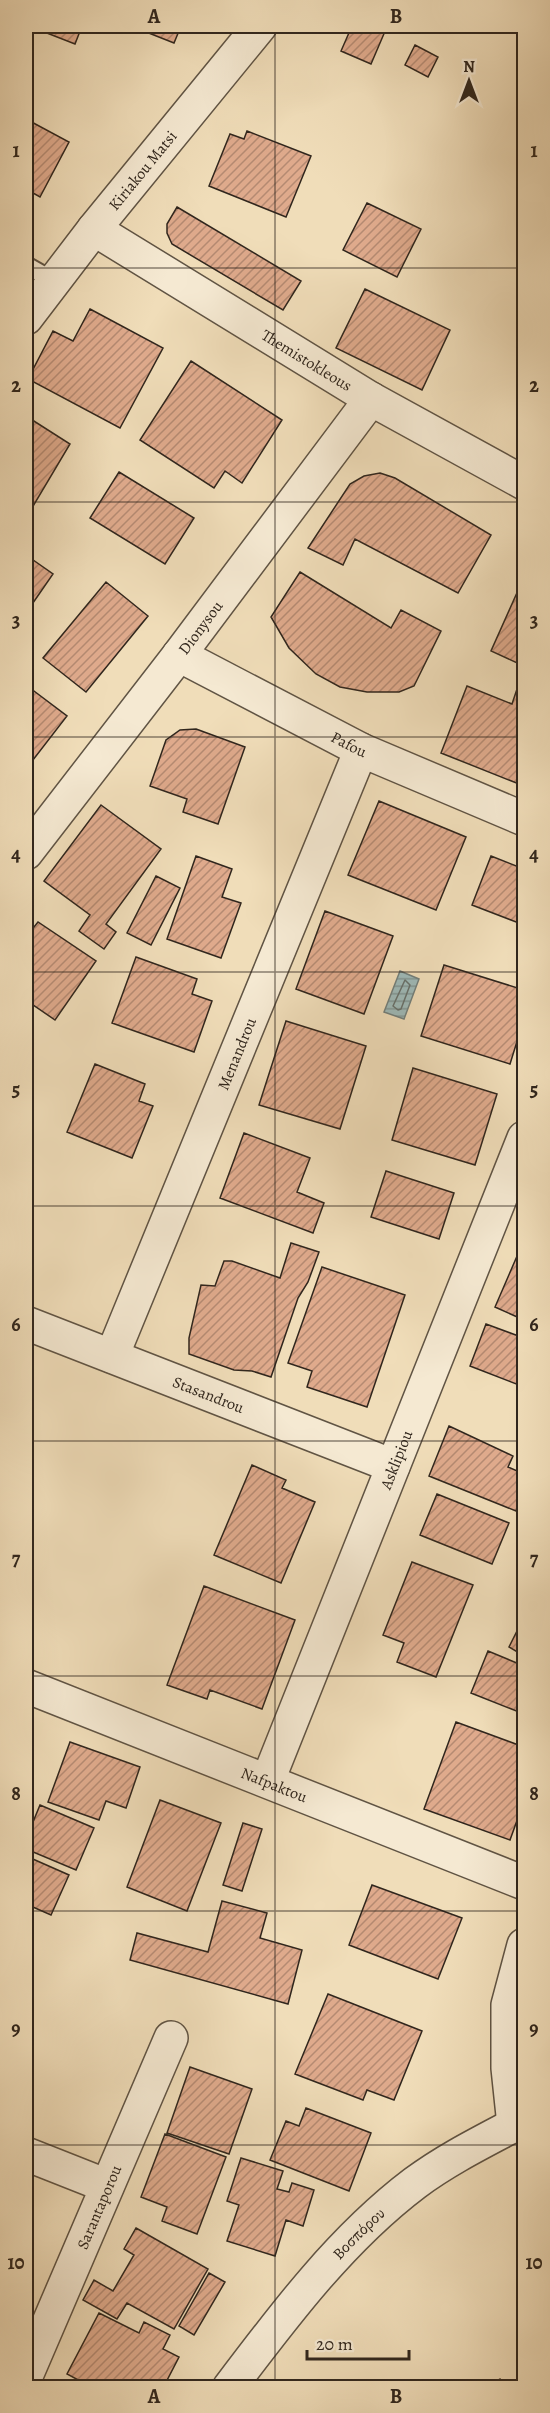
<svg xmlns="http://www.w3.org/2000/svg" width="550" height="2413" font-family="Alegreya,serif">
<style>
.water{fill:url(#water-rules);stroke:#727f7b;stroke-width:1.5}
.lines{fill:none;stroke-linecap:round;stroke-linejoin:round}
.shore{stroke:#67706b;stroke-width:1.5}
.building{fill:url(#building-hatch);stroke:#30261d;stroke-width:1.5}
.service-casing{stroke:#605444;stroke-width:20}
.minor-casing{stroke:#605444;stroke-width:36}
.tertiary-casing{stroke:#605444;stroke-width:36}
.service{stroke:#f5e9d2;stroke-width:16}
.minor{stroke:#f5e9d2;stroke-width:33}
.tertiary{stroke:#f5e9d2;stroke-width:33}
.grid{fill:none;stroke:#30261d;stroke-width:1.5;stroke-opacity:0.55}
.labels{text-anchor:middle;stroke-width:6;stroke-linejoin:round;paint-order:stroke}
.street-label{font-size:16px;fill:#30261d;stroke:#f5e9d2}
.neatline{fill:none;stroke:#30261d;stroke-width:2}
.grid-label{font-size:20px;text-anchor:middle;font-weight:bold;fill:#30261d}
</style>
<defs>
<pattern id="water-rules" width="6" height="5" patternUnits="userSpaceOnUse" patternTransform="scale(1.5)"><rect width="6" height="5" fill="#9ebab9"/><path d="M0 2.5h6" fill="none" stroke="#819796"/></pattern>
<pattern id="building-hatch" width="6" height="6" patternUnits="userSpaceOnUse" patternTransform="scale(1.5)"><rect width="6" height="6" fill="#dfaa8c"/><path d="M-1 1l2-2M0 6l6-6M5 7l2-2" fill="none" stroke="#b58a72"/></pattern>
</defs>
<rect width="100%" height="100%" fill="#f0ddb9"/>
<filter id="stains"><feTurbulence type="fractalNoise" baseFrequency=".00333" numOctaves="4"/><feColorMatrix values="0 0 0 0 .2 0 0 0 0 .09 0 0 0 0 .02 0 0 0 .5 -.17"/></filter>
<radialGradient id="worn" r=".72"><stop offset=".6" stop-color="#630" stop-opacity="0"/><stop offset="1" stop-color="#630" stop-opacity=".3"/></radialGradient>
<path class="water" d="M 400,971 L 419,979 L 404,1019 L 384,1012 Z"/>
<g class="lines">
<path class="shore" d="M 405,980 L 410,985 L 401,1009 L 398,1010 L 393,1006 Z"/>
</g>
<path class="building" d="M 29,26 L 82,26 L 75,44 Z
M 131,26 L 181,26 L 174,43 Z
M 352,26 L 378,26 L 386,29 L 371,64 L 341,51 Z
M 415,45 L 438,57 L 428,77 L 405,65 Z
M 26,119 L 69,142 L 40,197 L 26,189 Z
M 247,131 L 311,156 L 286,217 L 209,186 L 230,134 L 244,139 Z
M 367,203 L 421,229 L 397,277 L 343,250 Z
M 177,207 L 301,281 L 283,310 L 172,244 L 167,233 L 167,224 Z
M 365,289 L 450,330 L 422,390 L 336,348 Z
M 90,309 L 163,348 L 120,428 L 28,379 L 53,331 L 73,341 Z
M 191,361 L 282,420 L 242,483 L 225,471 L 214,488 L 140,440 Z
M 26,416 L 70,444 L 32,508 L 26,504 Z
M 119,472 L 194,518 L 165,564 L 90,518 Z
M 380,473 L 395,478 L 491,535 L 458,593 L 355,539 L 343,565 L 308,548 L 350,484 L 364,476 Z
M 26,555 L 53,574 L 26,613 Z
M 300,572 L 391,628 L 401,610 L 441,631 L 414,686 L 399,692 L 367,692 L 340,687 L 316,674 L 289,648 L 271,617 Z
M 524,577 L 524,666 L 491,651 Z
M 106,582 L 148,616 L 86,692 L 43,658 Z
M 26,685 L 67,716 L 26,769 Z
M 467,686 L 512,704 L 517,689 L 524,692 L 524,786 L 441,753 Z
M 196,729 L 245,747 L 218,824 L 183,812 L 187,799 L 150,786 L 166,740 L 180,730 Z
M 379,801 L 466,837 L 436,910 L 348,875 Z
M 101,805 L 161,849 L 106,924 L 116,932 L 104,949 L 79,931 L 90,915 L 44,881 Z
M 196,856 L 232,869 L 222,897 L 241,903 L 221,958 L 167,939 Z
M 491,856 L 524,869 L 524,925 L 472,905 Z
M 156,876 L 180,888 L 151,945 L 127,933 Z
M 325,911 L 393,936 L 364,1014 L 296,989 Z
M 26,922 L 34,927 L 38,922 L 96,961 L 55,1020 L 26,1000 Z
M 136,957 L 197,979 L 192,994 L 212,1001 L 194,1052 L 112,1023 Z
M 444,965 L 524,990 L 524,1019 L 510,1064 L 421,1036 Z
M 286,1021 L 366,1046 L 340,1129 L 259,1105 Z
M 95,1064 L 145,1084 L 139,1101 L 153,1106 L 132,1158 L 67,1132 Z
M 413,1068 L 497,1094 L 475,1165 L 392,1140 Z
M 244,1133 L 310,1158 L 297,1192 L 324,1203 L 313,1233 L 220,1198 Z
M 386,1171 L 454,1193 L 439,1239 L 371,1217 Z
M 524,1240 L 524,1320 L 495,1307 Z
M 291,1243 L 319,1252 L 308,1282 L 298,1298 L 271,1377 L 252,1371 L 234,1370 L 189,1354 L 189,1338 L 201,1285 L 215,1286 L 224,1261 L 232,1261 L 280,1278 Z
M 322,1267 L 405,1295 L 367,1407 L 307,1387 L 312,1371 L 288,1363 Z
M 486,1324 L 524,1338 L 524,1387 L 470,1366 Z
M 449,1426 L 513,1456 L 508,1467 L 524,1474 L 524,1490 L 516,1511 L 429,1476 Z
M 252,1465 L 286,1480 L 282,1488 L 315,1502 L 281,1583 L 214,1555 Z
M 437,1494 L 509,1523 L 492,1564 L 420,1535 Z
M 412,1562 L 473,1585 L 436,1677 L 397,1662 L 404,1643 L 383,1635 Z
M 204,1586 L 295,1620 L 262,1709 L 210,1690 L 207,1699 L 167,1685 Z
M 524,1617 L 524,1656 L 509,1647 Z
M 488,1651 L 524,1666 L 524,1714 L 471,1693 Z
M 456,1722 L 524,1747 L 524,1801 L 510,1840 L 424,1809 Z
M 70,1742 L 140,1767 L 126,1808 L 106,1801 L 99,1820 L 48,1802 Z
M 160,1800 L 221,1823 L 187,1911 L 127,1887 Z
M 40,1805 L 94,1828 L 76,1870 L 26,1849 L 26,1839 Z
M 243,1823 L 262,1829 L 242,1891 L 223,1885 Z
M 26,1856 L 69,1875 L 51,1915 L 26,1904 Z
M 372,1885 L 462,1918 L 438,1979 L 349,1945 Z
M 222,1901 L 267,1913 L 260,1938 L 302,1950 L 288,2004 L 130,1960 L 137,1933 L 208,1952 Z
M 328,1994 L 422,2031 L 394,2100 L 367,2090 L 363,2100 L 295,2074 Z
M 190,2067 L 252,2089 L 229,2154 L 167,2133 Z
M 306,2108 L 371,2133 L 349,2191 L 270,2160 L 286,2121 L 299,2126 Z
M 165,2134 L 226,2157 L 197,2234 L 162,2221 L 167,2207 L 141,2197 Z
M 241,2158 L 283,2171 L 277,2189 L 289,2192 L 292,2183 L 314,2190 L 303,2226 L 286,2220 L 275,2256 L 227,2241 L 239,2205 L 227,2201 Z
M 136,2228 L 208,2269 L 174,2329 L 127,2303 L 117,2319 L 83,2300 L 94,2280 L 113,2291 L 134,2255 L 124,2249 Z
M 209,2273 L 225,2282 L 194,2335 L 179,2326 Z
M 99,2313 L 139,2333 L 144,2322 L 170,2335 L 163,2349 L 179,2357 L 163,2388 L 93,2388 L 67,2374 Z
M 500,2379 L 504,2388 L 484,2388 Z"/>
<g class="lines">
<defs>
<path id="service" d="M 26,265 L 54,281"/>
<g id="minor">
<path id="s1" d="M 179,655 L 361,750 L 524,819"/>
<path id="s2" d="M 26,853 L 179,655 L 371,399"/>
<path id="s3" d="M 26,1323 L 393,1466"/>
<path id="s4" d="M 112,1356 L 361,750"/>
<path id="s5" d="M 26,1686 L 524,1883"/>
<path id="s6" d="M 268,1780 L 524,1138"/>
<path d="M 514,2125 L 508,2068 L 508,2005 L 524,1945"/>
<path d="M 26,2154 L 107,2186"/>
<path id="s7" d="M 26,2376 L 171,2038"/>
<path id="s8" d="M 229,2388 C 284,2315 342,2238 415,2183 C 446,2160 480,2143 514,2125 L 524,2122"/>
</g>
<g id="tertiary">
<path id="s9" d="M 94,229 L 371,399 L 524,483"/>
<path id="s10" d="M 26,318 L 94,229 L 260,26"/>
</g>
</defs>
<use href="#service" class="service-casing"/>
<use href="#minor" class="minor-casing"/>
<use href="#tertiary" class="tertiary-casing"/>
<use href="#service" class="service"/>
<use href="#minor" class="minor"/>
<use href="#tertiary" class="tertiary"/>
</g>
<path class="grid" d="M 275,26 L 275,2388M 26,268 L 524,268M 26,502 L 524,502M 26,737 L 524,737M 26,972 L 524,972M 26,1206 L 524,1206M 26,1441 L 524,1441M 26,1676 L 524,1676M 26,1911 L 524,1911M 26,2145 L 524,2145"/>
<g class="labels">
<g class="street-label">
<text dy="6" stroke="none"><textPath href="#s10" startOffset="188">Kiriakou Matsi</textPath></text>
<text dy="6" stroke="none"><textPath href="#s9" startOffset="250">Themistokleous</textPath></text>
<text dy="6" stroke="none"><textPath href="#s2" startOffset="285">Dionysou</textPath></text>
<text dy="6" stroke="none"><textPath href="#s1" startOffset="192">Pafou</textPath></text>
<text dy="6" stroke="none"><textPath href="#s4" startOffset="327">Menandrou</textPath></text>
<text dy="6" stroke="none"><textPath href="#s3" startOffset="196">Stasandrou</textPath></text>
<text dy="6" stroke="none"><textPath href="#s6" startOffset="345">Asklipiou</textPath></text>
<text dy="6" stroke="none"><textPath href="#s5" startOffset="267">Nafpaktou</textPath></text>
<text dy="6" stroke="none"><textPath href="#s7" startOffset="184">Sarantaporou</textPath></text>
<text dy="6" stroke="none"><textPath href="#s8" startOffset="202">Βοσπόρου</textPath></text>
</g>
</g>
<rect width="550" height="2413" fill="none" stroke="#f0ddb9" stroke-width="66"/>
<g transform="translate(469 81)" stroke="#f5e9d2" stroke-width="4.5" paint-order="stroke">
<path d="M0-4.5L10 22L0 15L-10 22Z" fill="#30261d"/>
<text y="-9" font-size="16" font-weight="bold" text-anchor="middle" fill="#30261d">N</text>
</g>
<path d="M307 2350v9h102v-9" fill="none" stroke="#30261d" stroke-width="3"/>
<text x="316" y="2350" font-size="18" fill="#30261d" stroke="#f5e9d2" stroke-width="4.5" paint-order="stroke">20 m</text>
<rect x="33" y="33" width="484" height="2347" class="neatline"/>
<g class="grid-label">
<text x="154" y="23">A</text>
<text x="396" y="23">B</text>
<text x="16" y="157">1</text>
<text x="534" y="157">1</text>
<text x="16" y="392">2</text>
<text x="534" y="392">2</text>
<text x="16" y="627">3</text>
<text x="534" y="627">3</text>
<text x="16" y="861">4</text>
<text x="534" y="861">4</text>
<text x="16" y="1096">5</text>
<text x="534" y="1096">5</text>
<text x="16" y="1331">6</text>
<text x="534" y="1331">6</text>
<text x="16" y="1565">7</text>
<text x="534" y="1565">7</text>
<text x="16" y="1800">8</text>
<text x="534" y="1800">8</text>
<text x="16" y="2035">9</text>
<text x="534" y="2035">9</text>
<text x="16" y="2269">10</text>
<text x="534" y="2269">10</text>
<text x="154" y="2403">A</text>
<text x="396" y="2403">B</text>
</g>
<rect width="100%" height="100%" filter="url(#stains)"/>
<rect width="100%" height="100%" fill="url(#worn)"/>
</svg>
